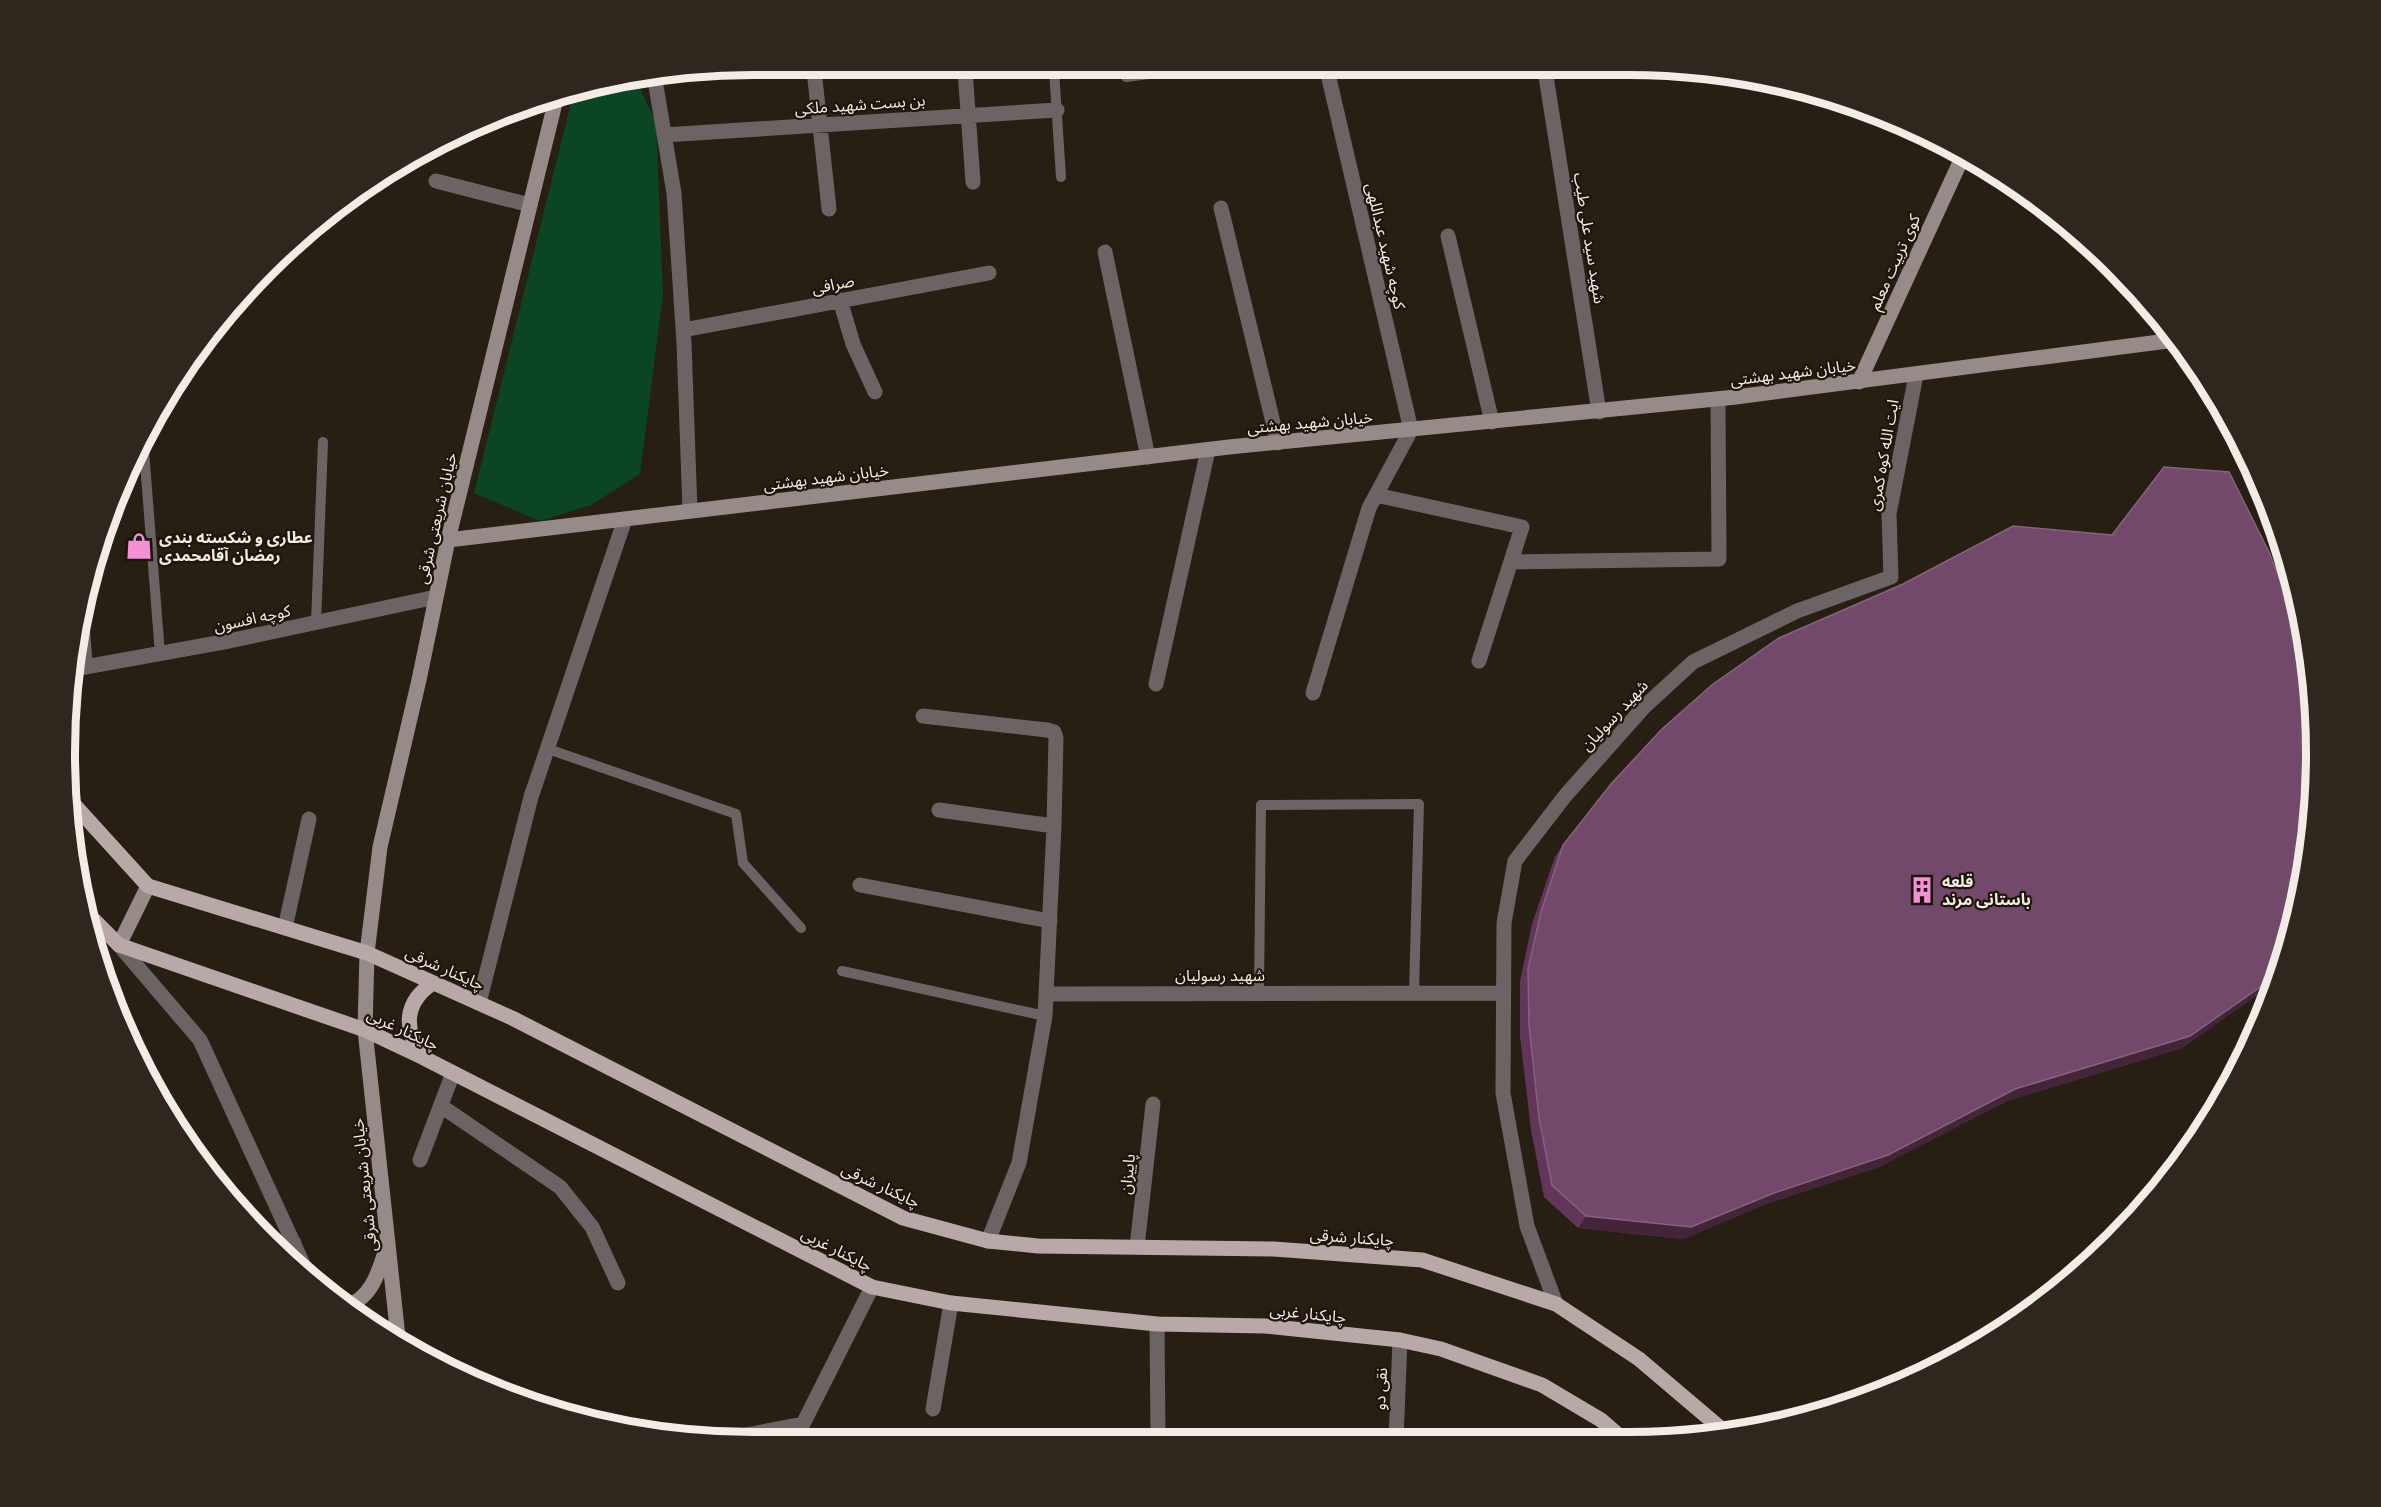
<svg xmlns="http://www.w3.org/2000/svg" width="2381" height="1507" font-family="'IBM Plex Sans','Noto Sans Arabic',sans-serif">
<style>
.green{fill:#0c4524}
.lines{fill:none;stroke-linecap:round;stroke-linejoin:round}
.lane{stroke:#6c6464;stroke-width:10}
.street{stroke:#6c6464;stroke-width:15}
.secondary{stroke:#978b8a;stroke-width:15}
.primary{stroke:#b9a8a8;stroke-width:15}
.wall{fill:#62365a}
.shaded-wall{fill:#442438}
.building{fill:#72496a;stroke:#86637d;stroke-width:1.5}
.labels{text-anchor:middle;stroke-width:4.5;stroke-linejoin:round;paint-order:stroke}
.street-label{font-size:16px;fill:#f3ece6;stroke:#1e150b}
.poi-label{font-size:16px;font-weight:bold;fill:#f3ece6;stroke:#1e150b;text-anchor:start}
.rim{fill:none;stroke:#f3ece6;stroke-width:8}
</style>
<rect width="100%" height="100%" fill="#271e14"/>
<path class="green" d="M 634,77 L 656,121 L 663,294 L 640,474 L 591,505 L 540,521 L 474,493 L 574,91 Z"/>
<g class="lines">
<path class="lane" d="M 1054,70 L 1061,177
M 1126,77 L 1179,70
M 143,438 L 160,654
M 84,619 L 88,667
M 316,623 L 323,442
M 548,749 L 736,814 L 743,863 L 801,928
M 842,971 L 1045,1016
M 1259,993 L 1261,805 L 1419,804 L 1414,993"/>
<path class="street" d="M 814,70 L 829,209
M 965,70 L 973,182
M 1545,70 L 1599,412
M 651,73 L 655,80 L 674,193 L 684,343 L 690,511
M 664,135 L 1057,110
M 436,181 L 530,205
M 1221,208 L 1278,443
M 1448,236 L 1492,422
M 1105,252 L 1148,457
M 840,300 L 853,344 L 875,392
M 683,330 L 989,273
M 1376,495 L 1522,527 L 1479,661
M 1512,562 L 1719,559 L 1718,399
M 74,669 L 229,641 L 436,597
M 1156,684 L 1208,450
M 1313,693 L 1369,508 L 1411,430 L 1327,70
M 923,716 L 1047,730 L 1054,732 L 1056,738 L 1054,826 L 1045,1016 L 1019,1163 L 988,1241
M 939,810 L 1054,826
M 860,885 L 1050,921
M 285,928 L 309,819
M 119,945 L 200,1040 L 309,1277
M 1046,994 L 1503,993
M 479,1003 L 531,797 L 625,519
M 441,1106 L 560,1187 L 592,1227 L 618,1283
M 420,1160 L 453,1073
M 277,1247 L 294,1243
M 1137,1247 L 1153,1104
M 1556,1304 L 1527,1226 L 1503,1093 L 1504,923 L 1515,861 L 1565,796 L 1644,707 L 1693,662 L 1797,611 L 1891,577 L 1889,514 L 1916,375
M 1157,1324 L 1158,1439
M 933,1409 L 951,1303
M 736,1437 L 803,1424 L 872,1287
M 1296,1437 L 1355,1440
M 1396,1440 L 1400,1340"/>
<path class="secondary" d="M 1859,382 L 1962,158
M 448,540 L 1229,447 L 1736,397 L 2175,340
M 119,945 L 148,886
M 345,1307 C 370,1299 378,1275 385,1252
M 398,1337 L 365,1030 L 367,953 L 380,847 L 419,680 L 448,540 L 557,95"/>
<path class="primary" d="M 69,799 L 148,886 L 367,953 L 512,1018 L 903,1218 L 988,1241 L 1038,1246 L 1274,1249 L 1422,1260 L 1556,1304 L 1639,1359 L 1725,1432
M 84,910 L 119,945 L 365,1030 L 422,1057 L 872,1287 L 951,1303 L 1157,1324 L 1265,1326 L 1400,1340 L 1441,1349 L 1542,1385 L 1601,1420 L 1625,1441
M 422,1057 C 403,1028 404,1002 433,983"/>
</g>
<path class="wall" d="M 1563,845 L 2293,932 L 2273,984 L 2182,1048 L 2007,1101 L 1879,1167 L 1766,1204 L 1683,1239 L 1578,1228 L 1544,1197 L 1531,1130 L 1520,1037 L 1520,981 L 1532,924 L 1555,857 Z"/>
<path class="shaded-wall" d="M 2276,976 L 2273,984 L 2182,1048 L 2007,1101 L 1879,1167 L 1766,1204 L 1683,1239 L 1578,1228 L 1586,1216 Z"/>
<path class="building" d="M 2164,467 L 2229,472 L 2269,552 L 2305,644 L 2315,799 L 2293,932 L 2276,976 L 2190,1036 L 2015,1089 L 1888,1155 L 1774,1193 L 1691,1227 L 1586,1216 L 1552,1185 L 1539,1118 L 1529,1025 L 1528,969 L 1541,912 L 1563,845 L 1611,784 L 1662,729 L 1713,684 L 1779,638 L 1903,584 L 2013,526 L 2112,535 Z"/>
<defs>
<symbol id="shop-bare" viewBox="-9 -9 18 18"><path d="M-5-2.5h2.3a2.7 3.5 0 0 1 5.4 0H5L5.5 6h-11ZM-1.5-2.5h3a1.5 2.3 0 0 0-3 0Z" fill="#f391d5" stroke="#1e150b" stroke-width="2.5" paint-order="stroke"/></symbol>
<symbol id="building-bare" viewBox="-9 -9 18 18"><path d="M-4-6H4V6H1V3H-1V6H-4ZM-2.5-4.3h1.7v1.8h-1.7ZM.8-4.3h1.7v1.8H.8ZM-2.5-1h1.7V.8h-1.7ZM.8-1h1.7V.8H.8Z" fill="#f391d5" stroke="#1e150b" stroke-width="2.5" paint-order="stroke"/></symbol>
</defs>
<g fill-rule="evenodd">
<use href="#shop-bare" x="120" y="527" width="38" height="38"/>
<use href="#building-bare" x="1903" y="871" width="38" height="38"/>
</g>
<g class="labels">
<g class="street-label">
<text transform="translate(860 104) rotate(-4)" y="6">بن بست شهید ملکی</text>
<text transform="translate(1590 238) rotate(81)" y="6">شهید سید علی طیب</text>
<text transform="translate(1386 246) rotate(77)" y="6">کوچه شهید عبداللهی</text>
<text transform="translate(1894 262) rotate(-66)" y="6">کوی تربیت معلم</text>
<text transform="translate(833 284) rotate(-11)" y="6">صرافی</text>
<text transform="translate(1793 372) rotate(-7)" y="6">خیابان شهید بهشتی</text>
<text transform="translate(1310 422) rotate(-5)" y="6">خیابان شهید بهشتی</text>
<text transform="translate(1883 455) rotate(-80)" y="6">ایت الله کوه کمری</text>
<text transform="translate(826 477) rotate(-7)" y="6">خیابان شهید بهشتی</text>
<text transform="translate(436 518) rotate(-77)" y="6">خیابان شریعتی شرقی</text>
<text transform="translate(252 618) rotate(-12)" y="6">كوچه افسون</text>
<text transform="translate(1614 715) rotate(-47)" y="6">شهید رسولیان</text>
<text transform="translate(445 968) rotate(24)" y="6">چایکنار شرقی</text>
<text x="1220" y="981">شهید رسولیان</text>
<text transform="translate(403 1029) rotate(25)" y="6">چایکنار غربی</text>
<text transform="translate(1127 1174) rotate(-84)" y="6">پاییزان</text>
<text transform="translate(364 1185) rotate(-96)" y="6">خیابان شریعتی شرقی</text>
<text transform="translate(881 1185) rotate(25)" y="6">چایکنار شرقی</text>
<text transform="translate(1352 1237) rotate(4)" y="6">چایکنار شرقی</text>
<text transform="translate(837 1249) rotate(27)" y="6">چایکنار غربی</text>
<text transform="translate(1308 1313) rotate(6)" y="6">چایکنار غربی</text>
<text transform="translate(1380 1389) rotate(-87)" y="6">نقی دو</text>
</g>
<g class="poi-label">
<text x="159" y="543">عطاری و شکسته بندی<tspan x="159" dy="18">رمضان آقامحمدی</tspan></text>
<text x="1942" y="887">قلعه<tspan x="1942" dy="18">باستانی مرند</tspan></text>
</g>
</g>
<path d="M0 0H2381V1507H0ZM753 75H1628A678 678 0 0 1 2306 753V754A678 678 0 0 1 1628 1432H753A678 678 0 0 1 75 754V753A678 678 0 0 1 753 75Z" fill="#2f261d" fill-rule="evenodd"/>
<path class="rim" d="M753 75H1628A678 678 0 0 1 2306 753V754A678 678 0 0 1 1628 1432H753A678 678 0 0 1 75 754V753A678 678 0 0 1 753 75Z"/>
</svg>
